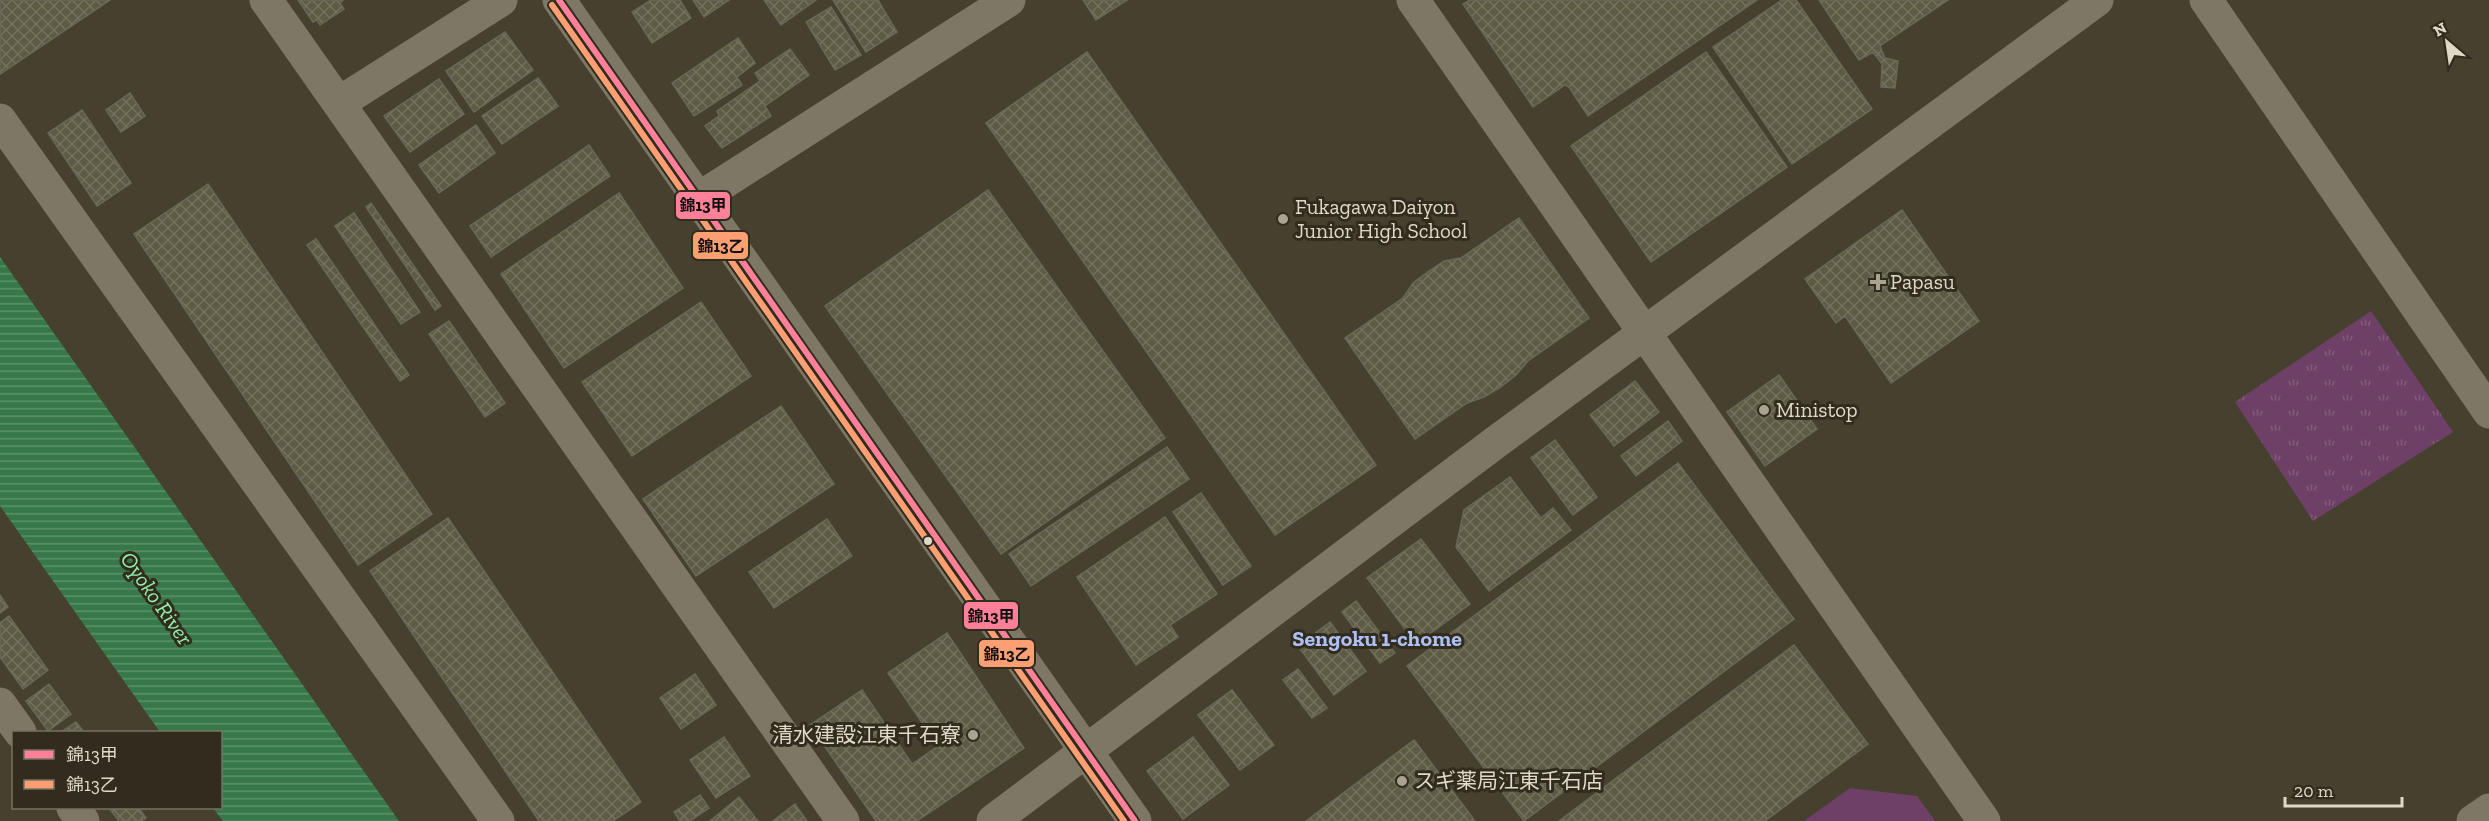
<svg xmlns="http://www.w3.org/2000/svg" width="2489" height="821" font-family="'Zilla Slab','Noto Sans JP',serif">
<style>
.park{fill:url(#park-tufts)}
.garden{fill:#6f4067}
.water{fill:url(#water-rules)}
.building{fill:url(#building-cross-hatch);stroke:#6a6759;stroke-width:1.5}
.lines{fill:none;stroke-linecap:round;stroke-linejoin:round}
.minor{stroke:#7d7765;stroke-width:33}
.bus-1-casing{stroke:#312c1e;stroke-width:10}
.bus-2-casing{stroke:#312c1e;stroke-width:10}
.bus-1{stroke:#ff8098;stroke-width:6}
.bus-2{stroke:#fd9f72;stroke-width:6}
.poi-dot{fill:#a9a392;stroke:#312c1e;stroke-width:2}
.bus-dot{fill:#dfd9c7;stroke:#312c1e;stroke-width:2}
.labels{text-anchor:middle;stroke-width:6;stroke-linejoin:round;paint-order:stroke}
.poi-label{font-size:21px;fill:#dfd9c7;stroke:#312c1e;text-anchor:start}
.water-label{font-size:22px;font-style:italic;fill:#91f1a9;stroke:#312c1e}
.neighbourhood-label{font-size:22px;font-weight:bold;fill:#adbff5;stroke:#312c1e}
.line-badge{stroke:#312c1e;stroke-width:2}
.pale-badge-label{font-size:16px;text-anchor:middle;font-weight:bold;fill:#111}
</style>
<defs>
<pattern id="park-tufts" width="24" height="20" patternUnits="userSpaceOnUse" patternTransform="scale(1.5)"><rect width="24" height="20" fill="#6f4067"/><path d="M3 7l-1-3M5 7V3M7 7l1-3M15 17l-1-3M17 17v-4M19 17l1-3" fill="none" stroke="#835b7b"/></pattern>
<pattern id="water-rules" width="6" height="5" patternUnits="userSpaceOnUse" patternTransform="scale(1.5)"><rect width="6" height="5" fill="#377848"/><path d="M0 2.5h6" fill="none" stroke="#5d9169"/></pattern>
<pattern id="building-cross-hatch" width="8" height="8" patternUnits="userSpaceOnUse" patternTransform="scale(1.5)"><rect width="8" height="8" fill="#5d5b44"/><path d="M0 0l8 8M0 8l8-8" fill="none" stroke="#74725e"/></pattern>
</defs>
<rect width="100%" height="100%" fill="#46402f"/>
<path class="park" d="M 2371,311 L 2453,432 L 2313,521 L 2235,402 Z"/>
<path class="garden" d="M 1850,788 L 1917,796 L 1935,821 L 1804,821 Z"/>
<path class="water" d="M 0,257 L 399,821 L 223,821 L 213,808 L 220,808 L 220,732 L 160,732 L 0,506 Z"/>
<path class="building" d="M 0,0 L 110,0 L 0,74 Z
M 298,0 L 343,0 L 340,3 L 344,9 L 320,25 L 317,20 L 313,22 Z
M 651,0 L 680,0 L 691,18 L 652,43 L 632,12 Z
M 693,0 L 729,0 L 704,17 Z
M 764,0 L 816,0 L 781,25 Z
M 833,0 L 878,0 L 897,32 L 866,52 Z
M 1083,0 L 1127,0 L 1096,20 Z
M 1470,0 L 1757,0 L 1588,116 L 1569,87 L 1565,85 L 1533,107 L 1463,4 Z
M 1782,0 L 1796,0 L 1872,109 L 1792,164 L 1713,47 Z
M 1819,0 L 1948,0 L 1880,46 L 1885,58 L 1898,61 L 1895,88 L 1881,87 L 1882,64 L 1873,52 L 1859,60 Z
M 831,7 L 861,55 L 835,70 L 806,22 Z
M 505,32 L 533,70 L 474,112 L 446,71 Z
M 738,38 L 755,63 L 737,77 L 742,85 L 694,116 L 672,83 Z
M 790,49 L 809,75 L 765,106 L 771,116 L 722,148 L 705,126 L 719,116 L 717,111 L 760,81 L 755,73 Z
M 1087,52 L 1376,465 L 1275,535 L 986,123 Z
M 1706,52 L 1787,167 L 1651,262 L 1571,146 Z
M 538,78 L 558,106 L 502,144 L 482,116 Z
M 439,79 L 464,114 L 410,152 L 384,116 Z
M 130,93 L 145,116 L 121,132 L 106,110 Z
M 82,110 L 131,183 L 97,206 L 48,133 Z
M 476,125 L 495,153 L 439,193 L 419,165 Z
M 589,145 L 610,176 L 491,257 L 470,226 Z
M 208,184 L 432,514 L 358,565 L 134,234 Z
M 988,190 L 1165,438 L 1001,554 L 825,306 Z
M 619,193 L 683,288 L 564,368 L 501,274 Z
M 371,203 L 441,306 L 435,310 L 366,207 Z
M 1902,210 L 1979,321 L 1891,383 L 1845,316 L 1836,323 L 1805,279 Z
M 354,213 L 420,312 L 401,324 L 335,226 Z
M 1519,218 L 1589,318 L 1528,361 L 1516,375 L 1501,387 L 1484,397 L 1467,403 L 1415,439 L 1345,338 L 1403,298 L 1413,283 L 1429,271 L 1444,261 L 1461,258 Z
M 316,239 L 409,375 L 400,381 L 307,245 Z
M 701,302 L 751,376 L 632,456 L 582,382 Z
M 449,321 L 505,403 L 485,417 L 429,334 Z
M 1779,375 L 1817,429 L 1765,466 L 1727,412 Z
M 1635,381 L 1659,412 L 1614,446 L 1590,415 Z
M 781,406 L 834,484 L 696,576 L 643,499 Z
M 1668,421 L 1682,441 L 1636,476 L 1621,456 Z
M 1555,440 L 1597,497 L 1573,515 L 1531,458 Z
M 1167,447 L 1189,479 L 1031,586 L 1009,554 Z
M 1678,463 L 1794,619 L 1524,821 L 1407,666 Z
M 1510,477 L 1541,518 L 1553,508 L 1571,530 L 1489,591 L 1456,547 L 1464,510 Z
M 1201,493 L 1251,566 L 1223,585 L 1173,512 Z
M 1165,517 L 1217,594 L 1170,625 L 1178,637 L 1136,665 L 1077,577 Z
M 448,518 L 641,802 L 613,821 L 539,821 L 370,571 Z
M 827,519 L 852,556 L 774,608 L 749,572 Z
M 1421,539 L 1470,604 L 1416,644 L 1367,578 Z
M 0,595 L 8,607 L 0,613 Z
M 1356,601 L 1395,653 L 1380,663 L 1342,612 Z
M 9,616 L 48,670 L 23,689 L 0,657 L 0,623 Z
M 1330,622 L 1366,671 L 1334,695 L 1298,646 Z
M 947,633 L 1024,748 L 917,821 L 876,821 L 810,725 L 862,690 L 912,764 L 938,746 L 888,673 Z
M 1794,645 L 1868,744 L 1765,821 L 1559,821 Z
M 1298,669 L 1327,708 L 1312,718 L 1283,680 Z
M 695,674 L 716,705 L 681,729 L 660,698 Z
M 49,684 L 71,714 L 48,731 L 26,701 Z
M 1232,690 L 1274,745 L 1240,770 L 1198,715 Z
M 76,722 L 84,732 L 61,732 Z
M 724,737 L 750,776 L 716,798 L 690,760 Z
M 1193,737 L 1229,785 L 1183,819 L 1147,771 Z
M 1414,740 L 1475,821 L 1306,821 Z
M 700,795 L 709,808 L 690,821 L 680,821 L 674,812 Z
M 739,797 L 758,821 L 710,821 Z
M 795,804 L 807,821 L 773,821 Z
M 109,808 L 139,808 L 146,818 L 141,821 L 119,821 Z"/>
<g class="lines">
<path class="minor" d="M 266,0 L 843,821
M 559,0 L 1135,821
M 1413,0 L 1984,821
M 2206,0 L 2489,412
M 339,103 L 501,0
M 0,120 L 498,821
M 698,199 L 1009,0
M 0,704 L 20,732
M 73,808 L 83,821
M 993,821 L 1496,442 L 2097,0
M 2473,821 L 2489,810"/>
<defs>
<path id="bus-1" d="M 559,0 L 1135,821"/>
<path id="bus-2" d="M 552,5 L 1124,821"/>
</defs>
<use href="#bus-1" class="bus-1-casing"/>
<use href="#bus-2" class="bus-2-casing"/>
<use href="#bus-1" class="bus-1"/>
<use href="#bus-2" class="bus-2"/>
</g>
<g class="poi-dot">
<circle cx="1283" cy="219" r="6"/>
<path d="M1875 273h6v6h6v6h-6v6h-6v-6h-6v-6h6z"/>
<circle cx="1764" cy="410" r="6"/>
<circle cx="973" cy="735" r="6"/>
<circle cx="1402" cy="781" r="6"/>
</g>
<circle class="bus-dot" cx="928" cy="541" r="5"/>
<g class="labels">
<g class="poi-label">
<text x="1295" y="214">Fukagawa Daiyon<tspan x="1295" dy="24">Junior High School</tspan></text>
<text x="1890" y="289">Papasu</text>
<text x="1776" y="417">Ministop</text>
<text x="961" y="742" text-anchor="end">清水建設江東千石寮</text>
<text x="1414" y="788">スギ薬局江東千石店</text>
</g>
<g class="water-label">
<text transform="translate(157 598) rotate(55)" y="8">Oyoko River</text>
</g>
<g class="neighbourhood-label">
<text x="1377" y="646">Sengoku 1-chome</text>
</g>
</g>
<g class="line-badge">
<rect x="675" y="191" width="56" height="29" rx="6" fill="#ff8098"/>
<rect x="692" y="231" width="57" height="29" rx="6" fill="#fd9f72"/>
<rect x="963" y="601" width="56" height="29" rx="6" fill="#ff8098"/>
<rect x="978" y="639" width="57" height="29" rx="6" fill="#fd9f72"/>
</g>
<g class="pale-badge-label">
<text x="703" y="211">錦13甲</text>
<text x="721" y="252">錦13乙</text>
<text x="991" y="622">錦13甲</text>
<text x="1007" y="660">錦13乙</text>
</g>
<rect x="12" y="731" width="210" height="78" fill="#312c1e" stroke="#777162" stroke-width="1.5"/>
<rect x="24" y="750" width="30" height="9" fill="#ff8098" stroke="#777162" stroke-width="1.5"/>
<text x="66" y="761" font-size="18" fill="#dfd9c7">錦13甲</text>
<rect x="24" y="780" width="30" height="9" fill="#fd9f72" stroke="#777162" stroke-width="1.5"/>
<text x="66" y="791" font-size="18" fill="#dfd9c7">錦13乙</text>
<g transform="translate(2447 42) rotate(331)" stroke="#312c1e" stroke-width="4.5" paint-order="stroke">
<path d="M0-4.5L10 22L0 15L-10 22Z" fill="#dfd9c7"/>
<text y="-9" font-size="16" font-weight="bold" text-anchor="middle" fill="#dfd9c7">N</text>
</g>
<path d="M2285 797v9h117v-9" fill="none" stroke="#dfd9c7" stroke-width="3"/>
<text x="2294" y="797" font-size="18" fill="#dfd9c7" stroke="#312c1e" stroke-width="4.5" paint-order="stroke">20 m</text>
</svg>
